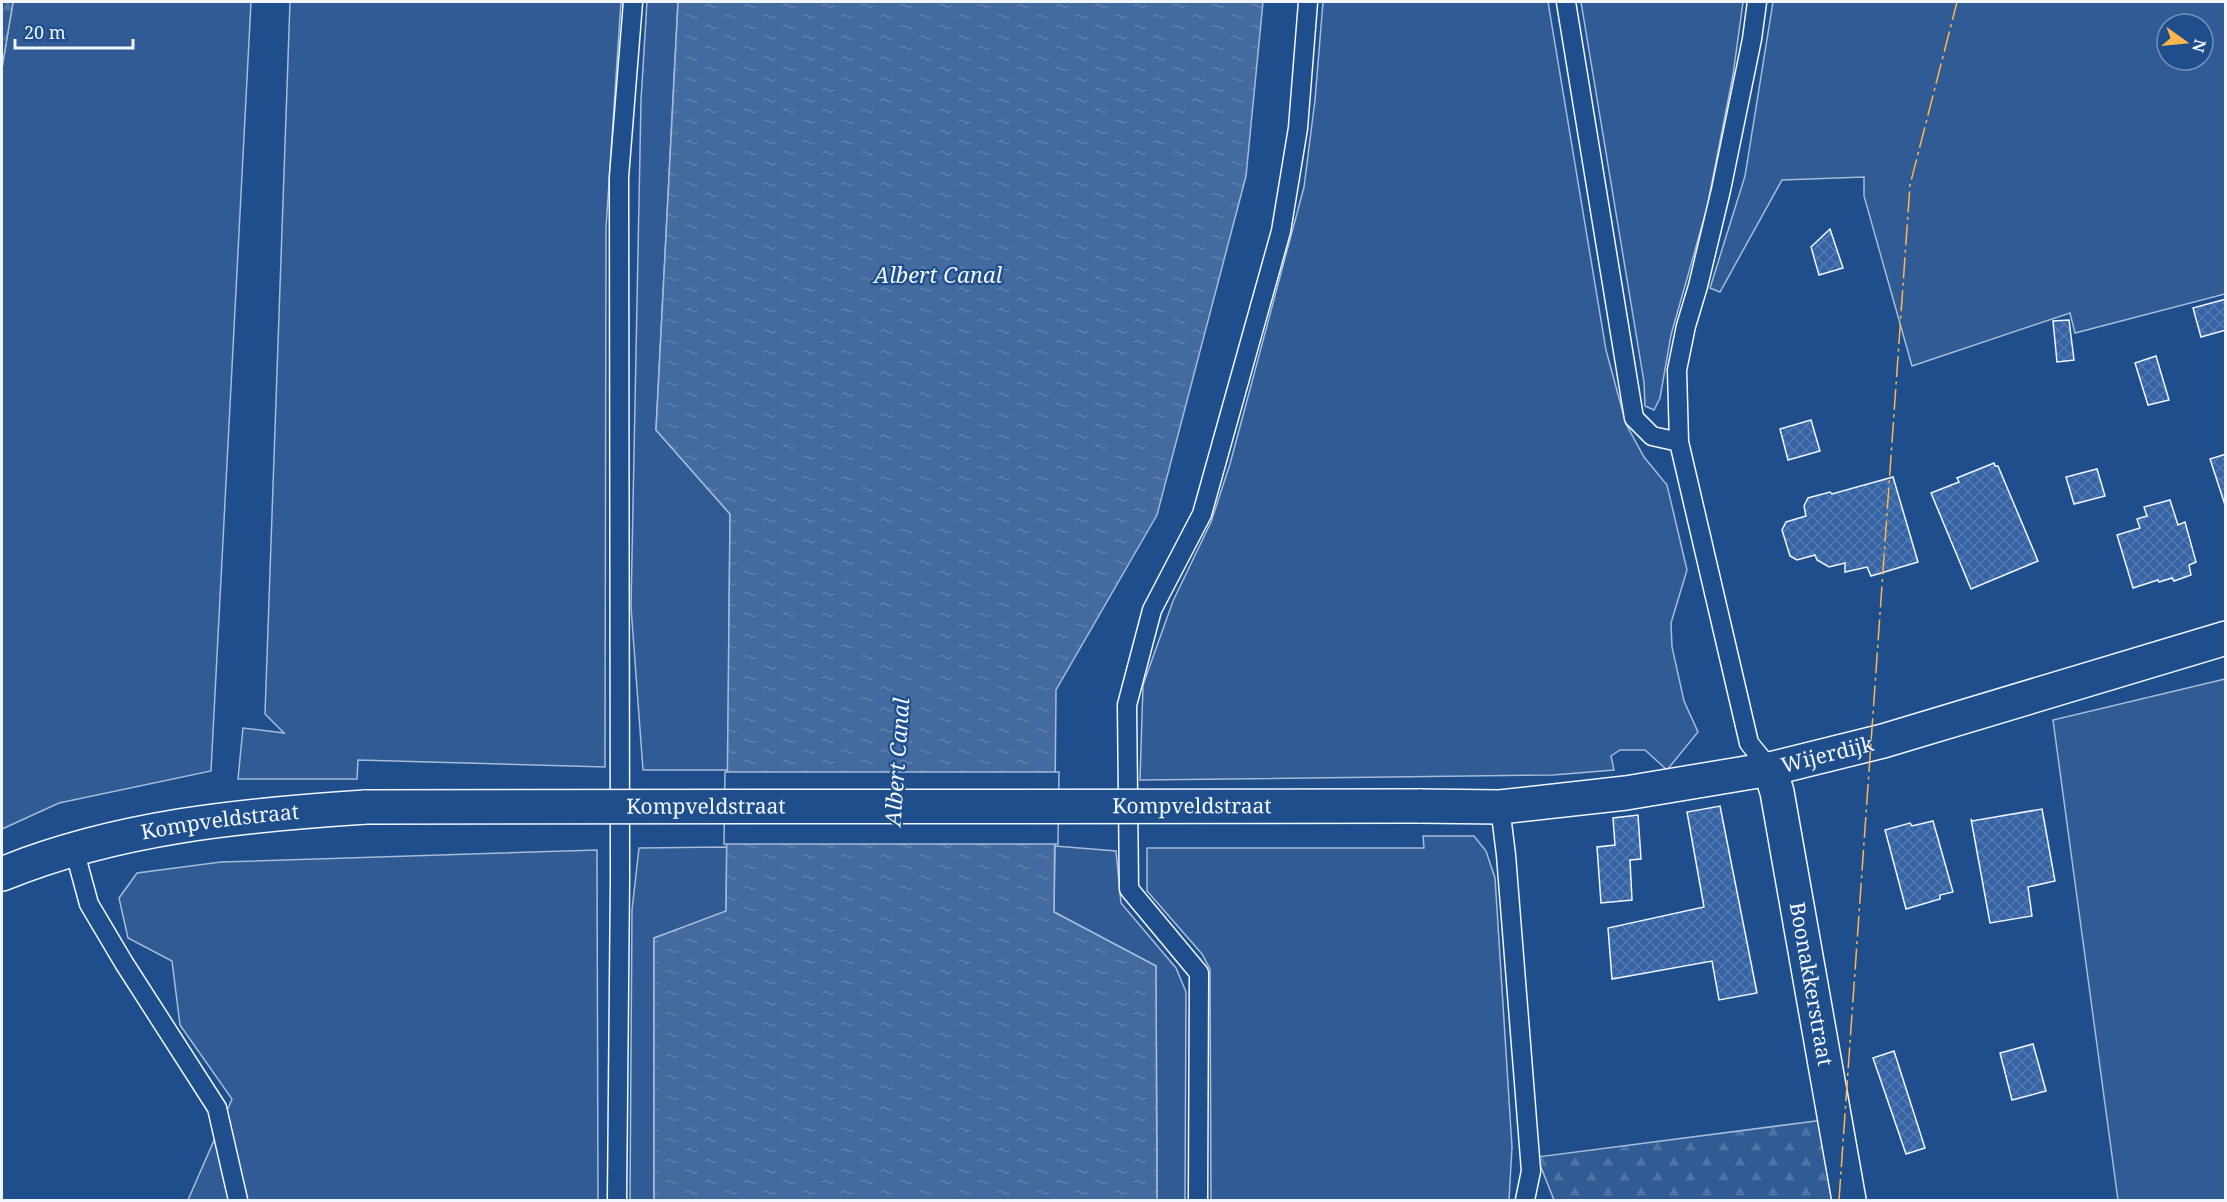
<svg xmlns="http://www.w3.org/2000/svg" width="2227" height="1202" font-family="'Noto Serif',serif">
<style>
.built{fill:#305b95;stroke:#a8bbd7;stroke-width:1.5;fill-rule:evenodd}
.forest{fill:url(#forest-firs);stroke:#a8bbd7;stroke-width:1.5}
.water{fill:url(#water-ripples);stroke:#a8bbd7;stroke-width:1.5}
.pier{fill:#1f4e8c;stroke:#a8bbd7;stroke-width:1.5}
.building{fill:url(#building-cross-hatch);stroke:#f2f6ff;stroke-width:1.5}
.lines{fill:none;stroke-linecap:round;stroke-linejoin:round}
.service-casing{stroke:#f2f6ff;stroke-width:21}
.minor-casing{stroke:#f2f6ff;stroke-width:36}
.tertiary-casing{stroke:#f2f6ff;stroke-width:36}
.service{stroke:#1f4e8c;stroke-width:18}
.minor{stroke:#1f4e8c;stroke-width:33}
.tertiary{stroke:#1f4e8c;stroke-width:33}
.tertiary-bridge-casing{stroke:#f2f6ff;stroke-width:36;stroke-linecap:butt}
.tertiary-bridge{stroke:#1f4e8c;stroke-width:33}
.power{stroke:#ffb74d;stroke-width:1.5;stroke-dasharray:21 4.5 3 4.5;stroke-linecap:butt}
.labels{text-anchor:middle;stroke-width:4.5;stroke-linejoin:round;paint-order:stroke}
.street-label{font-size:21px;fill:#f2f6ff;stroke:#1f4e8c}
.water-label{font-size:22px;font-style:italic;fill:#f2f6ff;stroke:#1f4e8c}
</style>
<defs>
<pattern id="forest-firs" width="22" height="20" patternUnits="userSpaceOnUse" patternTransform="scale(1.5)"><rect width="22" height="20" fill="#305b95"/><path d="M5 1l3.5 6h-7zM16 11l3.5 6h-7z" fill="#4e73a5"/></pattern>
<pattern id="water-ripples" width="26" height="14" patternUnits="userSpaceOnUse" patternTransform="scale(1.5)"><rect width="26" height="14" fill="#446ba0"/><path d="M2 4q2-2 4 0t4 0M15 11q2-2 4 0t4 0" fill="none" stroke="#5f81ae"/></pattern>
<pattern id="building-cross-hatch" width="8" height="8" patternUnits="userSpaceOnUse" patternTransform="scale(1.5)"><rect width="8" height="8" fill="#3563a3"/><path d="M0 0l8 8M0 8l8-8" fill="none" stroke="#537ab1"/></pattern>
</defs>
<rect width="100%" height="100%" fill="#1f4e8c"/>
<path class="built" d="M 13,2 L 251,2 L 211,771 L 59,803 L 2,829 L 2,68 Z
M 290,2 L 621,2 L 606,228 L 605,767 L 358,760 L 357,779 L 238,779 L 243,728 L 284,733 L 265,714 Z
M 647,2 L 678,2 L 656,430 L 730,514 L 728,770 L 643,770 L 631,607 L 641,100 Z
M 1323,2 L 1548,2 L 1606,350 L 1626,424 L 1644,457 L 1667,485 L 1687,570 L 1671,623 L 1672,647 L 1684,701 L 1698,732 L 1667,770 L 1645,750 L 1620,750 L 1611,756 L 1614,770 L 1553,775 L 1140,780 L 1143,685 L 1173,601 L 1211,522 L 1230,464 L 1304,187 L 1315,100 Z
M 1581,2 L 1743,2 L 1733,75 L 1707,208 L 1671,335 L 1660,398 L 1654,410 L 1645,406 L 1644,382 Z
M 1773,2 L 2225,2 L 2225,294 L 2075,333 L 2070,313 L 1912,366 L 1864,196 L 1864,177 L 1782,180 L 1720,292 L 1710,288 L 1745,176 ZM 2167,24 L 2203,24 L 2203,60 L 2167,60 Z
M 2225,679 L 2225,1200 L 2118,1200 L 2053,720 Z
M 1423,836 L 1474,836 L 1486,851 L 1495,878 L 1512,1147 L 1509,1200 L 1211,1200 L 1210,969 L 1202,954 L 1147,891 L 1147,848 L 1424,848 Z
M 1055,846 L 1116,851 L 1121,903 L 1176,968 L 1186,992 L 1185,1200 L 1157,1200 L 1156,966 L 1054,912 Z
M 727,847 L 726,912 L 654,938 L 654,1200 L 630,1200 L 632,910 L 639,848 Z
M 597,850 L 598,1200 L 188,1200 L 232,1099 L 180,1025 L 172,961 L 128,938 L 119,898 L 137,873 L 221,862 Z"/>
<path class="forest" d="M 2,2 L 13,2 L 2,68 Z
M 1839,1118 L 1849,1200 L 1554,1200 L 1537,1157 Z"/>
<path class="water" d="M 678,2 L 1263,2 L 1246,176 L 1157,515 L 1056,690 L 1054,912 L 1156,966 L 1157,1200 L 654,1200 L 654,938 L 726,911 L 730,514 L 656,430 Z"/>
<path class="pier" d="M 725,772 L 1059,772 L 1058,844 L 724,844 Z"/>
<path class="building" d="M 1830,229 L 1843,268 L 1819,275 L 1811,247 Z
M 2226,299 L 2226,330 L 2201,337 L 2193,308 Z
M 2069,320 L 2074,360 L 2057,362 L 2053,321 Z
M 2156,356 L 2169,400 L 2148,405 L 2135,363 Z
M 1811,420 L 1820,451 L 1788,460 L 1780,429 Z
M 2226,454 L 2226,508 L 2210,459 Z
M 1994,463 L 1995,466 L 1998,466 L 2038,561 L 1971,589 L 1931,493 L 1959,482 L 1957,478 Z
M 2097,469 L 2105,496 L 2074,504 L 2066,477 Z
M 1893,477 L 1918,562 L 1871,576 L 1867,567 L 1845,572 L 1845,563 L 1829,567 L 1817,560 L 1815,555 L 1797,560 L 1790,556 L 1782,530 L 1786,522 L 1806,516 L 1804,506 L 1808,498 L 1830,492 L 1832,494 Z
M 2170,500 L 2178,525 L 2185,522 L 2196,562 L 2189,565 L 2191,575 L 2174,581 L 2172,578 L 2159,582 L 2158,580 L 2133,588 L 2117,535 L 2140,528 L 2137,519 L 2147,516 L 2144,507 Z
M 1720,806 L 1757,993 L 1719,1000 L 1712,961 L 1612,979 L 1608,928 L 1704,907 L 1687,812 Z
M 2042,809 L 2055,881 L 2028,887 L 2032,916 L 1990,923 L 1971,819 L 1972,821 Z
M 1638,815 L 1641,859 L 1630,860 L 1632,900 L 1601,903 L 1597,847 L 1615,845 L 1613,818 Z
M 1933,821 L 1953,892 L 1940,895 L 1940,899 L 1906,909 L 1885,830 L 1910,823 L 1912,826 Z
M 2033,1044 L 2046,1091 L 2012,1100 L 2000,1053 Z
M 1894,1051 L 1925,1148 L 1906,1154 L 1873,1058 Z"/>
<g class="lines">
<defs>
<path id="service" d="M 1566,2 L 1634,418 L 1652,436 L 1679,442
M 1757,2 L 1752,39 L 1721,190 L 1698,286 L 1686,326 L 1677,370 L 1679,442 L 1749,743 L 1770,769
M 1500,807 L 1506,855 L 1531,1171 L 1525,1200
M 74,849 L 89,904 L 124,963 L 217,1108 L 238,1200
M 617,1200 L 620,878 L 619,177 L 633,2
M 1198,1200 L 1199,973 L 1129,889 L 1127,705 L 1152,610 L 1202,514 L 1281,231 L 1298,128 L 1308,2"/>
<g id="minor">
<path id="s1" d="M 1770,769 L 1777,792 L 1849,1200"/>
</g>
<g id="tertiary">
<path id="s2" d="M 1418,806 L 1500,807 L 1626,793 L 1770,769 L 1883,741 L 2226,638"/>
<path id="s3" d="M 2,874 C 117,827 242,815 366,807"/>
</g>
</defs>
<use href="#service" class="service-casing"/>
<use href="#minor" class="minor-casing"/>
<use href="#tertiary" class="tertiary-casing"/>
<use href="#service" class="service"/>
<use href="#minor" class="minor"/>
<use href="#tertiary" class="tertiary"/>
<defs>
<g id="tertiary-bridge">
<path id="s4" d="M 366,807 L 1418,806"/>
</g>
</defs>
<use href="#tertiary-bridge" class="tertiary-bridge-casing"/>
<use href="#tertiary-bridge" class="tertiary-bridge"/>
<path class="power" d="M 1839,1200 L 1910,185 L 1957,2"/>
</g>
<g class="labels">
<g class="street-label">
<text dy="7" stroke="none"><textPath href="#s2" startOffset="414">Wijerdijk</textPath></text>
<text dy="7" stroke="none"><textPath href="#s4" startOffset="826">Kompveldstraat</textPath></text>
<text dy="7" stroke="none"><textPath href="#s4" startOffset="340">Kompveldstraat</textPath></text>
<text dy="7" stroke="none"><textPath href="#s3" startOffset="225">Kompveldstraat</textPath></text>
<text dy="7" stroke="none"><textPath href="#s1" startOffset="219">Boonakkerstraat</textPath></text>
</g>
<g class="water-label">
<text x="938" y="283">Albert Canal</text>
<text transform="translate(897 762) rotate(-86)" y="8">Albert Canal</text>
</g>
</g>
<rect width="2227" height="1202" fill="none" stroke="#f2f6ff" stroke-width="6"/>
<g transform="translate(2185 42) rotate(105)"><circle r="28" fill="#1f4e8c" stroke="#7391ba" stroke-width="1.5"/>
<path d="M0-4.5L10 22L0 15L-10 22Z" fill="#ffb74d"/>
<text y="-9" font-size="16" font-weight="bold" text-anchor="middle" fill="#f2f6ff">N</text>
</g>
<path d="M15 39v9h118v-9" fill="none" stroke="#f2f6ff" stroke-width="3"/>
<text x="24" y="39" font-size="18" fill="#f2f6ff" stroke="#1f4e8c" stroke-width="4.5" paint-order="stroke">20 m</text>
</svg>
